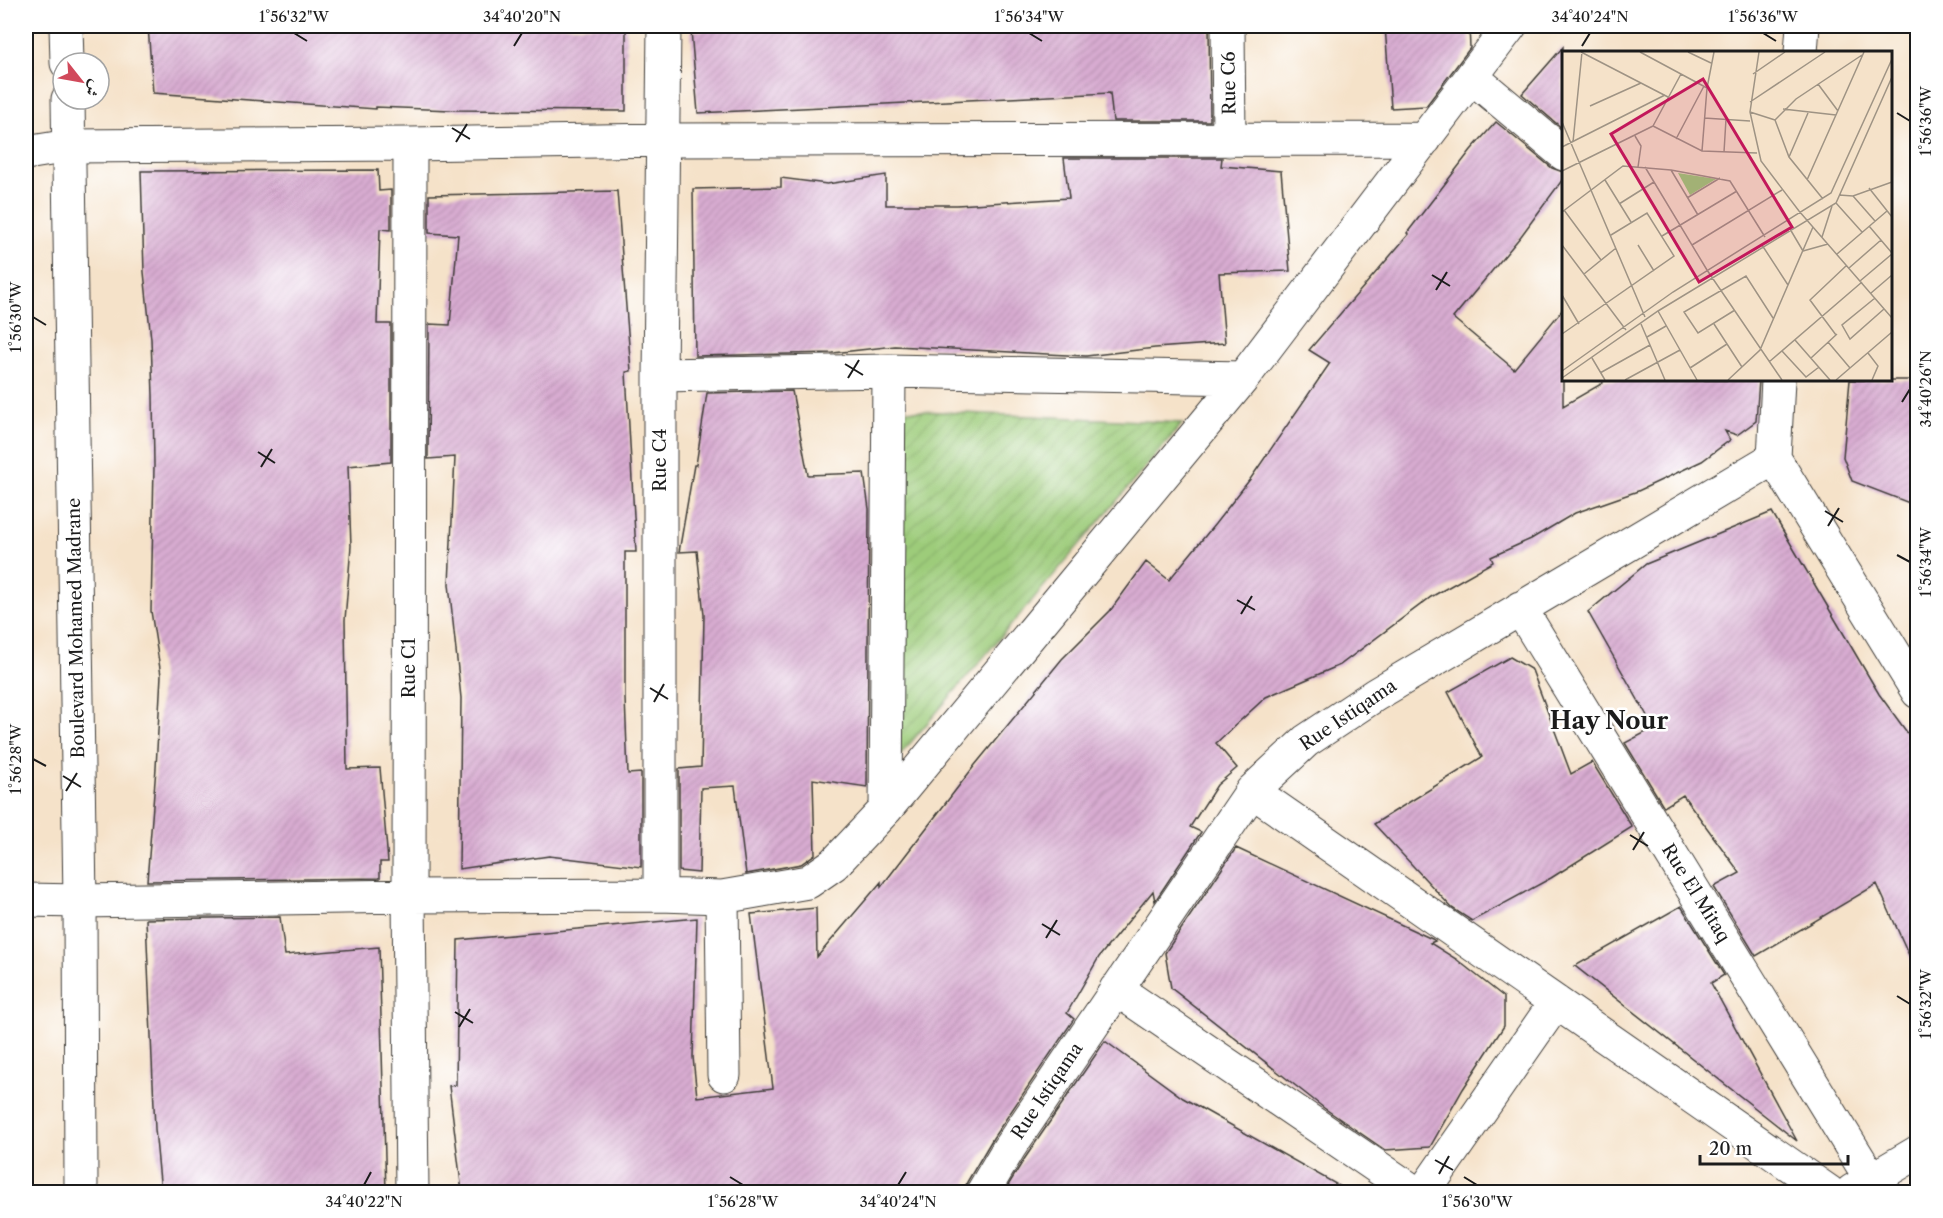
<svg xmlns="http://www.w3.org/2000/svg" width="1943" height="1218" font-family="'Libre Caslon Text',Amiri,serif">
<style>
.garden{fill:url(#garden-furrows);stroke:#5c744b;stroke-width:1.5}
.building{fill:url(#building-hatch)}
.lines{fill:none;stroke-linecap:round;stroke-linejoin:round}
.minor-casing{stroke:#3d3a36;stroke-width:35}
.tertiary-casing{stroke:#3d3a36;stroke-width:35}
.minor{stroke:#fff;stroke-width:33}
.tertiary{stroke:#fff;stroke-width:33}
.ticks{fill:none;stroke:#1c1c1c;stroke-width:2}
.labels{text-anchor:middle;stroke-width:5;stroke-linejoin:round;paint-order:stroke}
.street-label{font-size:18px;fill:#1c1c1c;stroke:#fff}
.district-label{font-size:24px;font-weight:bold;fill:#1c1c1c;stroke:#fff}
.inset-road{fill:none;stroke:#9e9384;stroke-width:1.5}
.view{fill:#c2185b;fill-opacity:0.15;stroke:#c2185b;stroke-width:3}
.inset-edge{fill:none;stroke:#1c1c1c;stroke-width:3}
.neatline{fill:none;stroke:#1c1c1c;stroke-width:2}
.ticks-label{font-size:15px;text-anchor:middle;fill:#1c1c1c}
</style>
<defs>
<pattern id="garden-furrows" width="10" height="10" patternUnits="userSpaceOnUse" patternTransform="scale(1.5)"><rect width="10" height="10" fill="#9dcc7a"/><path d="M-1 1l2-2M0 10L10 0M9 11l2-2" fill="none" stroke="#87af69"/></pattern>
<pattern id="building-hatch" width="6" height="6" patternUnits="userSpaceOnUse" patternTransform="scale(1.5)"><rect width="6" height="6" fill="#d8acd1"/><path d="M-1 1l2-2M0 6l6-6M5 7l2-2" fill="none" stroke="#b993b3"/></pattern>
</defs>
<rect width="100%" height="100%" fill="#fff"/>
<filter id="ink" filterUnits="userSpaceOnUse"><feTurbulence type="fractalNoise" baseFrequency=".0167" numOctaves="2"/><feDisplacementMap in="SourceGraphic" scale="12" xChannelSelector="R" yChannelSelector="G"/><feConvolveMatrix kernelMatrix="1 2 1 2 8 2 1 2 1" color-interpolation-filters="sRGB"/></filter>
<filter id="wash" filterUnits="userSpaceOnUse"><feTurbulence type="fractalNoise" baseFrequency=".008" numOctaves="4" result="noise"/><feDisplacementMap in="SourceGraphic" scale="24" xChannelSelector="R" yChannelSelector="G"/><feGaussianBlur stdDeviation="1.35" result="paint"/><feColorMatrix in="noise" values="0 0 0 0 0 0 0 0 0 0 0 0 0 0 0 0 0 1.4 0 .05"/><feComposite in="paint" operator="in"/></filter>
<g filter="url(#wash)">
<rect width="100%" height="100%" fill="#f5e2c9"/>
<path class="garden" d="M 898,410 L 1183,423 L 896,760 Z"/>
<g id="blocks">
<path class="building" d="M 148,26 L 294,26 L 304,28 L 314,26 L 626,26 L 626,111 L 451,110 L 376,107 L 376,109 L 153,93 Z
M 785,26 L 863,30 L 942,26 L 1209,26 L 1210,121 L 1113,121 L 1110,93 L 698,113 L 691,31 Z
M 1385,26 L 1469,26 L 1470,48 L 1426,106 L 1391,108 Z
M 1563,47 L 1563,129 L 1522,94 Z
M 1496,122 L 1552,168 L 1563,172 L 1563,179 L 1521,236 L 1453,318 L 1514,369 L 1563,309 L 1563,406 L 1603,383 L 1602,380 L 1759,380 L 1756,421 L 1737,435 L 1725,431 L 1730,440 L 1702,461 L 1638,491 L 1575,513 L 1531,539 L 1491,557 L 1493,562 L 1431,597 L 1340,665 L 1266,697 L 1216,743 L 1237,768 L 1217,785 L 1190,827 L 1201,832 L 1155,901 L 1153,891 L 1099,957 L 1067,1013 L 1074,1019 L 993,1138 L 967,1182 L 964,1192 L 462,1192 L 449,1086 L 456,1085 L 458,940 L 697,918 L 693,1057 L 697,1097 L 773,1088 L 751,914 L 816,908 L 817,957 L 881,882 L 881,887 L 975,765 L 1062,659 L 1110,611 L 1146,562 L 1169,580 L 1215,524 L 1251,478 L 1330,363 L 1309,350 L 1409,234 L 1407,233 L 1471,150 Z
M 1064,158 L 1222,158 L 1221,166 L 1281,171 L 1290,271 L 1219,273 L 1225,343 L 1155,348 L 1086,356 L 895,346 L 833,353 L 695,356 L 693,189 L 781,187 L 781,178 L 827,184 L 886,175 L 886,205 L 957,205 L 1069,198 Z
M 378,170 L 379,191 L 391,190 L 391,230 L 380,229 L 377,324 L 391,324 L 391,462 L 348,466 L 351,546 L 345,620 L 347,769 L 380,768 L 388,862 L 380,862 L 380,878 L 147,881 L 156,768 L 161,675 L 151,611 L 154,466 L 153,395 L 151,339 L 144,272 L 141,171 Z
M 617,191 L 631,371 L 626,372 L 636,552 L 625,552 L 625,698 L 628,774 L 641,773 L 641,867 L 549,856 L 459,869 L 461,698 L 449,584 L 455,457 L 428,459 L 429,324 L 450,325 L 458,235 L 429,233 L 429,195 Z
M 1850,380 L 1917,380 L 1917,506 L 1852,481 L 1843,457 Z
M 792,391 L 808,475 L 864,473 L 869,509 L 867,787 L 813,779 L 815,854 L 801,864 L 746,874 L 735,786 L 701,788 L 699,873 L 679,871 L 679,769 L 701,767 L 704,615 L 697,551 L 679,552 L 694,465 L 696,465 L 707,393 Z
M 1772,512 L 1879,694 L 1917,746 L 1917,973 L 1877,884 L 1756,956 L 1714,887 L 1740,873 L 1683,795 L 1664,807 L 1625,743 L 1654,728 L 1588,612 L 1646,564 Z
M 1510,657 L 1532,670 L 1571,774 L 1592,762 L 1632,827 L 1551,878 L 1472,921 L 1452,908 L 1374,824 L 1482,757 L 1448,692 Z
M 1236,848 L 1432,939 L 1435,941 L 1430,943 L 1456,959 L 1504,997 L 1504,1026 L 1463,1089 L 1430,1147 L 1385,1150 L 1324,1108 L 1171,988 L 1165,953 Z
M 1681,906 L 1724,975 L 1711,983 L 1797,1141 L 1575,966 Z
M 280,917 L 285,955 L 379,947 L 386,1192 L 161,1192 L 155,1129 L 146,919 Z
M 1105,1041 L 1183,1098 L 1350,1192 L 1004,1192 L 1025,1158 Z"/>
</g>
</g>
<g filter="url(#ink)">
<use href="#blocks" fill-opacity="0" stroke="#3d3a36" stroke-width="1.5"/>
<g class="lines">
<defs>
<path id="minor" d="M 1228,26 L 1229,140
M 1801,52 L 1803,26
M 1472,77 L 1564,154
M 410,144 L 409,896 L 412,1192
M 26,153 L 69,146 L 410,144 L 663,140 L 1425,139
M 660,375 L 889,371 L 1243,378
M 1774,458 L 1918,692
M 1774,458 L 1778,380
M 1520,608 L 1871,1179
M 1252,791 L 1829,1192
M 886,809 L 889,371
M 660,895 L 660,375 L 664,26
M 722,897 L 724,1075
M 26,900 L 80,901 L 409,896 L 660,895 L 722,897 L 808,882 L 834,864 L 886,809 L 1243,378 L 1510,26
M 1116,989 L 1414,1192
M 1852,1191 L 1918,1152
M 983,1192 L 1009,1148 L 1252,791 L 1306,741 L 1375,695 L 1774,458
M 1424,1192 L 1556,1002"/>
<path id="tertiary" d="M 66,26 L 67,63
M 68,99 L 80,901 L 81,1192"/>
</defs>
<use href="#minor" class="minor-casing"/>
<use href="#tertiary" class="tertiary-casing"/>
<use href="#minor" class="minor"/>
<use href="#tertiary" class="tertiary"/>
</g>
</g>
<path class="ticks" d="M 294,33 L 307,41M 1029,33 L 1042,41M 1763,33 L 1776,41M 514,46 L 522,33M 1582,46 L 1590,33M 1897,113 L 1910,121M 452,128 L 470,139M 456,142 L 467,124M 1432,275 L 1450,286M 1436,290 L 1447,272M 33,317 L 46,325M 845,364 L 863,375M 848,378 L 859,360M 1902,402 L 1910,389M 258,452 L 275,463M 261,467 L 272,449M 1825,511 L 1843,522M 1828,526 L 1839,508M 1897,555 L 1910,562M 1237,600 L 1255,610M 1241,614 L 1252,596M 650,688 L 668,699M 654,702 L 664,684M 33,759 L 46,766M 63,776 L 81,787M 66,791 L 77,773M 1630,835 L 1648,846M 1633,850 L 1644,832M 1042,924 L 1060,935M 1046,938 L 1057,920M 1897,996 L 1910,1004M 455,1012 L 473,1023M 459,1027 L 470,1009M 1435,1160 L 1453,1170M 1439,1174 L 1449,1156M 730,1177 L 743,1185M 1464,1177 L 1477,1185M 364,1185 L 371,1172M 898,1185 L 906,1172"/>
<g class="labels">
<g class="street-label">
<text transform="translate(1229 83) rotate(-91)" y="6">Rue C6</text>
<text transform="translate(660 460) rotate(-90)" y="6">Rue C4</text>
<text transform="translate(76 628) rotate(-91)" y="6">Boulevard Mohamed Madrane</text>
<text transform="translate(409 668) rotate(-90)" y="6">Rue C1</text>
<text transform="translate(1348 715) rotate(-34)" y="6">Rue Istiqama</text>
<text transform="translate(1696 893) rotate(58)" y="6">Rue El Mitaq</text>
<text transform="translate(1047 1091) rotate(-56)" y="6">Rue Istiqama</text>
</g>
<g class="district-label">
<text x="1609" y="729">Hay Nour</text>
</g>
</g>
<g transform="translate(1562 51)">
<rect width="330" height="330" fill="#f5e2c9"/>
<path d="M 116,122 L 154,128 L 128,144 Z" fill="#9dcc7a"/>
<path class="inset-road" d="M 19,1 L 106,46M 78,1 L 145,37M 126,1 L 149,12M 197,1 L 188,61 L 199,110 L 237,160 L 330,267M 191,23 L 223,1M 256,33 L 276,60M 188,51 L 263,1M 28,55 L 79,32M 221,58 L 274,64M 188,61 L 213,69M 142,67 L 188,70M 213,69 L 234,48 L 300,4M 213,69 L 227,106 L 261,148M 0,71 L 83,266M 91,75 L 140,100 L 195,102M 91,75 L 119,23M 73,85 L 79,95 L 76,116M 114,88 L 142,35M 11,91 L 20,1M 0,96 L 103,44M 140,100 L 145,37 L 152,1M 162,101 L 164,68M 227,106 L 246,62M 83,116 L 145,219 L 220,329M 109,119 L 136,164M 0,120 L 91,75M 43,129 L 69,171M 245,129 L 302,1M 307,137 L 330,166M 277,144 L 291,145 L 330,131M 291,145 L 313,170M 125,147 L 158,127M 274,152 L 300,181M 57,153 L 92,131M 2,159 L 39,209M 0,161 L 61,115 L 109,119 L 168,130 L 203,186M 307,175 L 330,202M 228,178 L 241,200M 100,185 L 175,140M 260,186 L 270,155M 0,194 L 64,279M 76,194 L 92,220M 130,194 L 220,139M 200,194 L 226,234M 241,200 L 266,193M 275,203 L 325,160M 287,217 L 319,189M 22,223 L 54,197M 298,230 L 330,203M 309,242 L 330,224M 0,244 L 17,273M 313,247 L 280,274 L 288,288 L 322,258M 173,259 L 136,282 L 122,261 L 184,225 L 211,267M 96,260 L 135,329M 79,273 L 103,329M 152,273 L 180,316M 0,283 L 112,205 L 85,162 L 49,184M 274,284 L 248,249 L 285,214M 85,286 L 104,275M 233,289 L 268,329M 266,291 L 288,317M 220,300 L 244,326 L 257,316M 306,302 L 316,315 L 310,329M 30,307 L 43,329M 249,307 L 275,283M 207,311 L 300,231M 128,317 L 165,293M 0,320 L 111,241 L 269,142 L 330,8M 38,322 L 88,294M 0,327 L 96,260 L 274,152 L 330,26M 63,329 L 118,299M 166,329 L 198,299 L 251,176M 274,329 L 330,281"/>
<path class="view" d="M 141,28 L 230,176 L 137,231 L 49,83 Z"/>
<rect width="330" height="330" class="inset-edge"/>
</g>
<rect width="1943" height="1218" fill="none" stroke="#fff" stroke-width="66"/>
<g transform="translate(81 81) rotate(121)"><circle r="28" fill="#ffffff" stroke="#a4a4a4" stroke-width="1.5"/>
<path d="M0-4.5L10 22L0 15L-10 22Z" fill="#d1495b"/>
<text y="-9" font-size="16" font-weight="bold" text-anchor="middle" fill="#1c1c1c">ش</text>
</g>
<path d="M1700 1155v9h148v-9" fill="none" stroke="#1c1c1c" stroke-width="3"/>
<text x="1709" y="1155" font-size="18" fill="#1c1c1c" stroke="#ffffff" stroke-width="4.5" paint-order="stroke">20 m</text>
<rect x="33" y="33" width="1877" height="1152" class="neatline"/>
<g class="ticks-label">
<text x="294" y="22">1°56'32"W</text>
<text x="522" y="22">34°40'20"N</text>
<text x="1029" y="22">1°56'34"W</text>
<text x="1590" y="22">34°40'24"N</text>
<text x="1763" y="22">1°56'36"W</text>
<text transform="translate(1926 121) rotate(-90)" y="5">1°56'36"W</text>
<text transform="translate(16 317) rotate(-90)" y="5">1°56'30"W</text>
<text transform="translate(1926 389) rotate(-90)" y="5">34°40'26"N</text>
<text transform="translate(1926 562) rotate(-90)" y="5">1°56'34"W</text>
<text transform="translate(16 759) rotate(-90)" y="5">1°56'28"W</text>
<text transform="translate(1926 1004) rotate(-90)" y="5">1°56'32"W</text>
<text x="364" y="1207">34°40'22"N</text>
<text x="743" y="1207">1°56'28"W</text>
<text x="898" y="1207">34°40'24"N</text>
<text x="1477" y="1207">1°56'30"W</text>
</g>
</svg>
